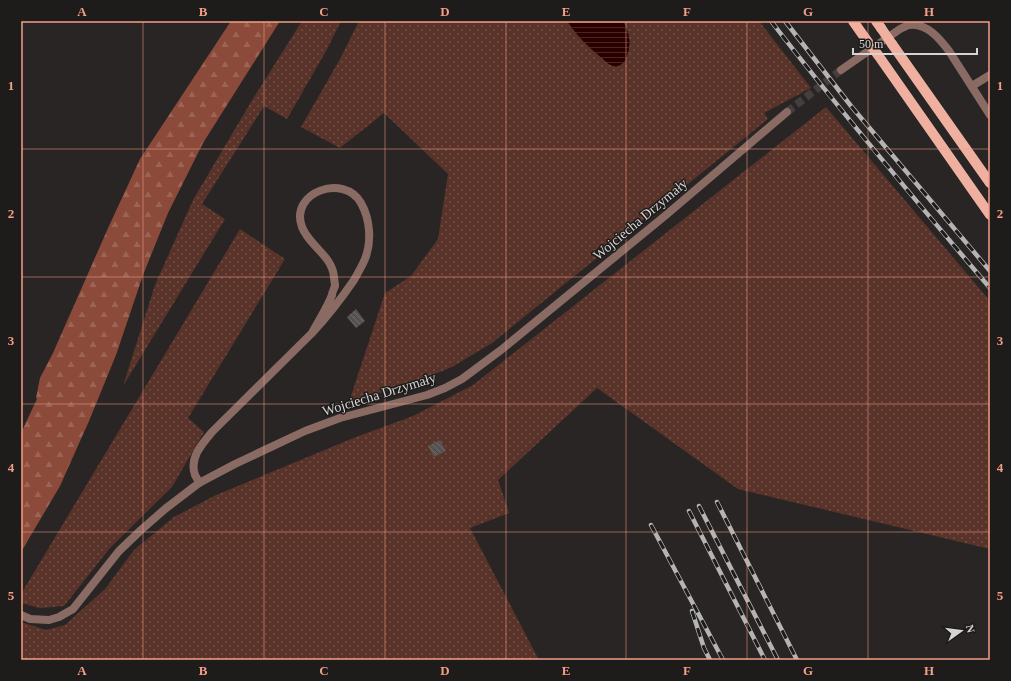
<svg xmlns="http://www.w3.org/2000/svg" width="1011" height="681" font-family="'Times New Roman',serif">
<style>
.grass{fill:url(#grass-dots)}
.forest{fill:url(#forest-firs)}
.water{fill:url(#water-rules)}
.building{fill:url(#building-back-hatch)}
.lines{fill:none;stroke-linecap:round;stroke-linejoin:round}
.street-tunnel{stroke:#423f3e;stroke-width:8;stroke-dasharray:8 4;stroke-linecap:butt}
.lane{stroke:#8a6b63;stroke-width:8}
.street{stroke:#8a6b63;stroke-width:8}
.primary{stroke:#efb09f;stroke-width:10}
.rail-casing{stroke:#b5b3b3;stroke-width:4.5}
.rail{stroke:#1e1c1b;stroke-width:3;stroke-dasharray:9;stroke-linecap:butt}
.primary-bridge{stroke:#efb09f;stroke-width:10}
.grid{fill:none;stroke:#f49e87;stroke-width:1;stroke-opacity:0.55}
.labels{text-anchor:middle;stroke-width:3;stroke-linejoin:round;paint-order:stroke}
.street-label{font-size:14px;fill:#d5d3d3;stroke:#1e1c1b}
.neatline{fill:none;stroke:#f49e87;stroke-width:1.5}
.grid-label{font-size:13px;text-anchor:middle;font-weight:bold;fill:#f49e87}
</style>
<defs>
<pattern id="grass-dots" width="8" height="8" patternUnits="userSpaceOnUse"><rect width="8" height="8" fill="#593329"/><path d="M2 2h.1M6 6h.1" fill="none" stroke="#705047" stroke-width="1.8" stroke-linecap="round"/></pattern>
<pattern id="forest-firs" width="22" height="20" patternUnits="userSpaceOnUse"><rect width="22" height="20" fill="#8c4b3a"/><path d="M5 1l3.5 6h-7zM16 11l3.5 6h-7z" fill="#9b6456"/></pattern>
<pattern id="water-rules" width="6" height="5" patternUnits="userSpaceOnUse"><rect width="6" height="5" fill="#2b0100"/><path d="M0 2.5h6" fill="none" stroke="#492524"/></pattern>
<pattern id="building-back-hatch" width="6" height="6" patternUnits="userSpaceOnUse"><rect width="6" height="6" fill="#555251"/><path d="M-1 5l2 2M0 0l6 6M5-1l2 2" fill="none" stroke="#6d6a69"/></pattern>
</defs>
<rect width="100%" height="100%" fill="#282524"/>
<path class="grass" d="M 302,21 L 341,21 L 326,51 L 287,119 L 264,106 L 202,204 L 225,219 L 123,386 L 155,285 L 193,200 L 251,102 Z
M 359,21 L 567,21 L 572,28 L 624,63 C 631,48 632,36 623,21 L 759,21 L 811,88 L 764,113 L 768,119 L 492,343 L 452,367 L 418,381 L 349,402 L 385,293 L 411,276 L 438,239 L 448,174 L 384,113 L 340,148 L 301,127 L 340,59 Z
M 826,107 L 990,301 L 990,549 L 738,489 L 597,388 L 498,480 L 509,513 L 470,528 L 539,660 L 21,660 L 21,622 L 46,630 L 65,625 L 105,589 L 134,550 L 174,517 L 216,495 L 356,437 L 413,416 L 473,385 Z
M 240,229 L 285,259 L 188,418 L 204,432 L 172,487 L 110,548 L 64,606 L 40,608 L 21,603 L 21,594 Z"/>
<path class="forest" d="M 231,21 L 280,21 L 203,143 L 168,213 L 143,275 L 116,355 L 89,421 L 60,486 L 21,552 L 21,433 L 37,399 L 36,398 L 40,378 L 53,353 L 109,226 L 140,159 Z"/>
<path class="water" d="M 567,21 L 623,21 C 626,27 628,32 629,38 C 631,47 626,70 613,66 C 609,65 606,62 603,59 C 589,48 577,36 567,21 Z"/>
<path class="building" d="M 356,309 L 365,321 L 356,328 L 347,317 Z
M 440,440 L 446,451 L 434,457 L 428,446 Z"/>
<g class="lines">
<path class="street-tunnel" d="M 787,112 L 841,70"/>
<path class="lane" d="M 972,86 L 990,75
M 199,483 C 198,480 196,477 195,475 C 189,458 202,444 212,432 L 312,333 C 328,316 341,299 354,280 C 358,273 362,266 365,259 C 372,241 370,219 361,203 C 344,173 289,192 302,227 C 309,246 332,255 334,277 C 334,280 335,283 335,286 C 334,289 332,292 332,295 C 327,308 319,320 312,333"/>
<path class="street" d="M 841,70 L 900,29 C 902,28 906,26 909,25 C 926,22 940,39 949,51 L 990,115
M 21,615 L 30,619 L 49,620 L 59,617 L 73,609 L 119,551 L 141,530 L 165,509 L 199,483 L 235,464 L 305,431 L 340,418 L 427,395 L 445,388 L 462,379 L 501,350 L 666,215 L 787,112"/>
<path class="primary" d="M 853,21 L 865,38
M 876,21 L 881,28
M 892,44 L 990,183
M 878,55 L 990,215"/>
<defs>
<path id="rail" d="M 771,21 C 841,112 915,200 990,288
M 785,21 L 851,106 L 990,271
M 717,502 L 797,660
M 699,506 L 778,660
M 689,511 L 765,660
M 651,525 L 723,660
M 692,611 L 704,648 L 710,660"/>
</defs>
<use href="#rail" class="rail-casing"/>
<use href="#rail" class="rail"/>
<path class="primary-bridge" d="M 881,28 L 892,44
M 865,38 L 878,55"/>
</g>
<path class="grid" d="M 143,21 L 143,660M 264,21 L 264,660M 385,21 L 385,660M 506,21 L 506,660M 626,21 L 626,660M 747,21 L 747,660M 868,21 L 868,660M 21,149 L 990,149M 21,277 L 990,277M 21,404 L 990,404M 21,532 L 990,532"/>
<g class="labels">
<g class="street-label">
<text transform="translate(640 219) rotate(-40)" y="5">Wojciecha Drzymały</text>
<text transform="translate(379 394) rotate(-17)" y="5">Wojciecha Drzymały</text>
</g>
</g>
<rect width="1011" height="681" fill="none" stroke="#1e1c1b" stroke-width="44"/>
<g transform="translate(961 631) rotate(76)" stroke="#1e1c1b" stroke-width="3" paint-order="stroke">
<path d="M0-3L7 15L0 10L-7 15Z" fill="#d5d3d3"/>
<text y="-6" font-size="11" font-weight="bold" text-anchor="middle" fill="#d5d3d3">N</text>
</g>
<path d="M853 48v6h124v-6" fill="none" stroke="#d5d3d3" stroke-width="2"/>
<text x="859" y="48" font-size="12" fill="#d5d3d3" stroke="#1e1c1b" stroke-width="3" paint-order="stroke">50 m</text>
<rect x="22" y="22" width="967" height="637" class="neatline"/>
<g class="grid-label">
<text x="82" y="16">A</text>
<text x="203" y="16">B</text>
<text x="324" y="16">C</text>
<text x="445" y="16">D</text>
<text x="566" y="16">E</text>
<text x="687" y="16">F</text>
<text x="808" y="16">G</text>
<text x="929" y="16">H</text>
<text x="11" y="90">1</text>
<text x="1000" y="90">1</text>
<text x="11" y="218">2</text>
<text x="1000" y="218">2</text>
<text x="11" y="345">3</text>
<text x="1000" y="345">3</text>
<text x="11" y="472">4</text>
<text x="1000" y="472">4</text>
<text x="11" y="600">5</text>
<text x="1000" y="600">5</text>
<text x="82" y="675">A</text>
<text x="203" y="675">B</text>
<text x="324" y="675">C</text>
<text x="445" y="675">D</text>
<text x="566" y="675">E</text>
<text x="687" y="675">F</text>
<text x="808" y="675">G</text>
<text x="929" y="675">H</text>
</g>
</svg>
